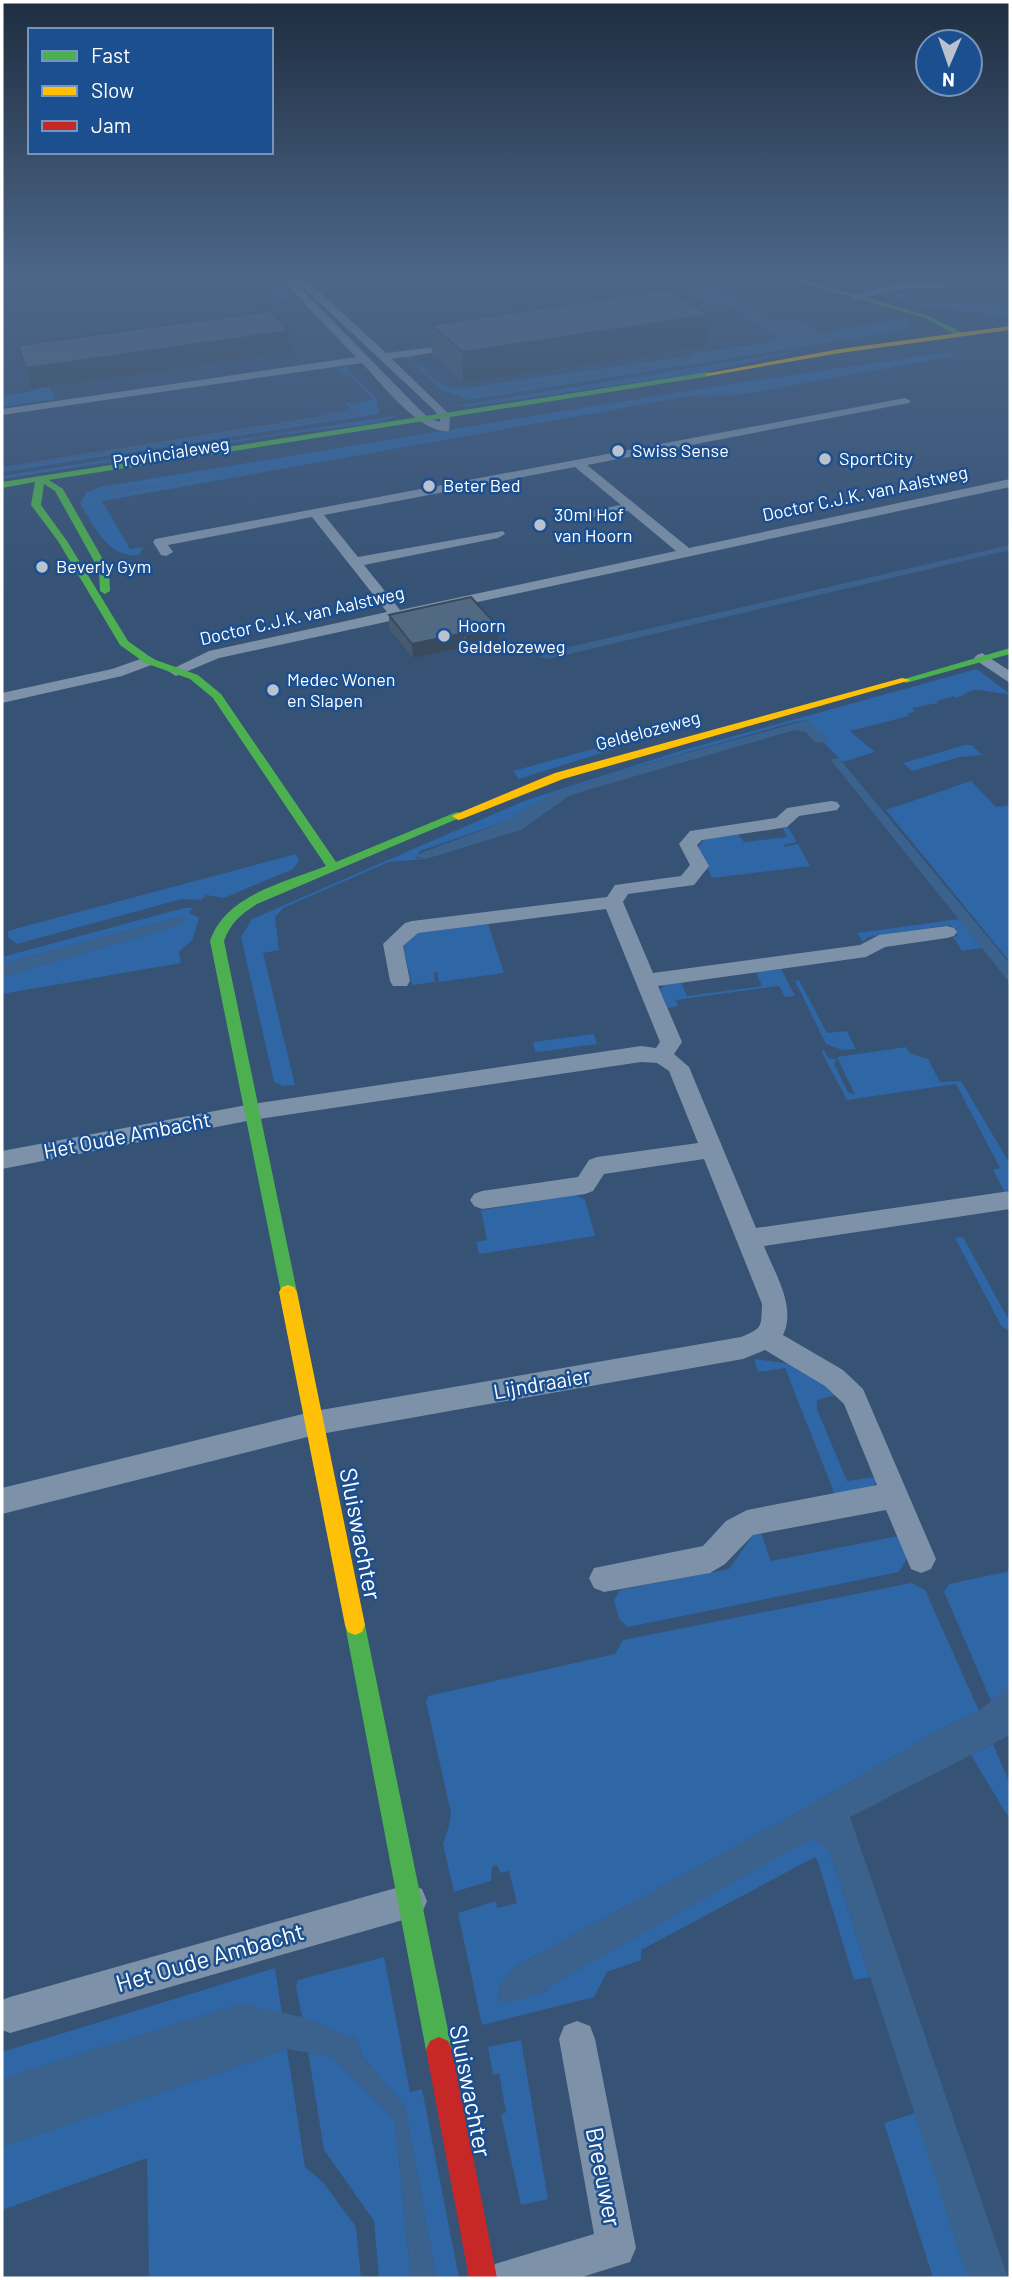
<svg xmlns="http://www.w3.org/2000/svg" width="1012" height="2280" font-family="Barlow,sans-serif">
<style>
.green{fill:#2f66a5}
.water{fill:#3b618d}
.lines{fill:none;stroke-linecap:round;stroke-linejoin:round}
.street{fill:#7d92a8;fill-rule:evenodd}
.fast{fill:#4caf50;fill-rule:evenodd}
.slow{fill:#ffc107;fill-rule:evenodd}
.jam{fill:#c62828;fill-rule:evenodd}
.wall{fill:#475a72}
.shaded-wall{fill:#394a5c}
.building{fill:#526984;stroke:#394a5c;stroke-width:2}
.poi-dot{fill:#b9c2ce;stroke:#1b4f8f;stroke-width:2.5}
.labels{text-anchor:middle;stroke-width:5;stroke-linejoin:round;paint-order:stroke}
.far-poi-label{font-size:18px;fill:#fff;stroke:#1b4f8f;text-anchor:start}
.far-street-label{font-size:18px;fill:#fff;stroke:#1b4f8f}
.street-label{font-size:21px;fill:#fff;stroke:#1b4f8f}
.near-street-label{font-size:24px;fill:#fff;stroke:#1b4f8f}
</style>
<rect width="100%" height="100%" fill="#365274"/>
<path class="green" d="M 255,271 L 270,271 L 312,315 L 293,301 L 284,302 Z
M 653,271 L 665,271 L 707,287 L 792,342 L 474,395 L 830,338 L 837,341 L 469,400 L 442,390 L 404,356 L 415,357 L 411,360 L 416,365 L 422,364 L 426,368 L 424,371 C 442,388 459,393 483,385 L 693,356 L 691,354 L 774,342 L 772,340 L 780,338 L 725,303 L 709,305 Z
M 915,271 L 924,271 L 926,279 L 950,280 L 948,271 L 973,271 L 976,282 L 898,279 L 898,283 L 867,291 L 852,286 L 851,281 L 845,278 L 855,275 L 874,279 L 916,279 Z
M 912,290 L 921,293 L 906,293 L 909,301 L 1008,306 L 1010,314 L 995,315 L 924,306 L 876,294 L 891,296 Z
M 906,319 L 911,326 L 906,326 L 909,329 L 840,341 L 822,332 Z
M 810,349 L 699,373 L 474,406 L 455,406 Z
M 948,352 L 955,356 L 739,395 L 690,396 L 102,501 L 130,549 L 143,547 L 139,555 C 107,558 95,527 80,503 L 86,493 L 100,487 L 717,386 Z
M 346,367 L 377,399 L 379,414 L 2,472 L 2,469 L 361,414 L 358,410 L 304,417 L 351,409 L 345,402 L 354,404 L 373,399 L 349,375 L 344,375 L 337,368 Z
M 49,386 L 56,399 L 2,407 L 2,395 L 24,393 Z
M 400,415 L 378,423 L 279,435 L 2,479 L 2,476 Z
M 977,669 L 1010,694 C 997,694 988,690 976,690 C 969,690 965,695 956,698 L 954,696 L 937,701 L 938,703 L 912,708 L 915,711 L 907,714 L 909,716 L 850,731 L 875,752 L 843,762 L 823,742 L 829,741 L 807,720 L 794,722 L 622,771 L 551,795 L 504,822 L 420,851 L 415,858 L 426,859 L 389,862 L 283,908 L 275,917 L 279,950 L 263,953 L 295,1085 L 283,1086 L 274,1082 L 241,937 L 252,919 L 524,801 L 683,750 Z
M 615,743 L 617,748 L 519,779 L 513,771 Z
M 965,745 L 972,745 L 982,755 L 959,757 L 912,771 L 903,763 Z
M 971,781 L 996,807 L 1010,805 L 1010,962 L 886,810 Z
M 788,827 L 797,842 L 786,844 L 783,847 L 798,844 L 810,866 L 712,878 L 698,848 L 704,839 L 738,834 L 744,842 L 787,837 L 783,828 Z
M 296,854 L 299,861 L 293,869 L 224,898 L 206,895 L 201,900 L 182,899 L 17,944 L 8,937 L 8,931 L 18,928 Z
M 184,908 L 193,908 L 189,913 L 199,918 L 193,939 L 179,952 L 181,963 L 2,994 L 2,977 L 183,924 L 179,917 L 2,964 L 2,957 Z
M 959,919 L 982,948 L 962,951 L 953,937 L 958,936 L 950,925 L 868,937 L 863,942 L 857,933 Z
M 484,923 L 488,924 L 504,973 L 439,982 L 437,972 L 434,972 L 435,982 L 412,985 L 403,945 L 419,932 Z
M 781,969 L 795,996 L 785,997 L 779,986 L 676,1000 L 678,1006 L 668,1008 L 660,990 L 665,984 L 681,982 L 687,996 L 762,986 L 756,972 Z
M 799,980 L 827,1033 L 847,1031 L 856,1049 L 842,1050 L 826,1044 L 795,981 Z
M 594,1034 L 597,1044 L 538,1052 L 535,1051 L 533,1042 Z
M 906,1047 L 910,1053 L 928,1059 L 940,1082 L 961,1081 L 1010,1164 L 1010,1190 L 1004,1191 L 993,1170 L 1000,1168 L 956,1084 L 847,1100 L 821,1051 L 824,1050 L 828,1058 L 837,1060 L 834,1064 L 848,1092 L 855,1095 L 837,1057 Z
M 576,1195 L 585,1200 L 595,1236 L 479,1254 L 476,1242 L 487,1240 L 481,1210 Z
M 963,1237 L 1007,1317 L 1010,1317 L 1010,1331 L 1002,1327 L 955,1238 Z
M 754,1359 L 791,1364 L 839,1394 L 817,1400 L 817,1409 L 847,1481 L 875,1477 L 876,1482 L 873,1488 L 835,1495 L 785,1368 L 758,1372 Z
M 761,1533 L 771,1561 L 898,1536 L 907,1558 L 899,1572 L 628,1627 L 619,1619 L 614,1600 L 620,1590 L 729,1569 L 753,1535 Z
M 1010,1571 L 1010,1685 L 992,1703 L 944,1592 L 949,1584 Z
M 911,1583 L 925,1590 L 979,1711 L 941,1729 L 804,1809 L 522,1963 L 508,1974 L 498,1990 L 500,2002 L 547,1991 L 549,1986 L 807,1840 L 815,1840 L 829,1850 L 870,1977 L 854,1980 L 818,1862 L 815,1857 L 641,1950 L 641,1960 L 607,1972 L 594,1997 L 482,2025 L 458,1913 L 496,1901 L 497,1908 L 517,1903 L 509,1871 L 500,1873 L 497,1865 L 492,1867 L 491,1881 L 454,1892 L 443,1844 L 449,1826 L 451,1813 L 426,1702 L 428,1696 L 615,1654 L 623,1640 Z
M 993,1744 L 1010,1784 L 1010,1814 L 1007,1815 L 971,1755 Z
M 384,1957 L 410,2092 L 422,2089 L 459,2278 L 436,2278 L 405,2107 L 362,2056 L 355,2036 L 349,2037 L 302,2017 L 296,1986 L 298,1980 Z
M 275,1968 L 282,2014 L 240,2004 L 2,2079 L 2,2052 Z
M 521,2040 L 548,2199 L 521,2205 L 501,2115 L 506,2112 L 499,2073 L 493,2075 L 488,2047 Z
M 287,2049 L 305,2167 L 323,2182 L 356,2227 L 361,2278 L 149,2278 L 147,2158 L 2,2210 L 2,2147 Z
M 308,2052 L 333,2057 L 395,2120 L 411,2278 L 379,2278 L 374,2221 L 324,2150 Z
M 915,2113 L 968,2278 L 933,2278 L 884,2123 Z"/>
<path class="water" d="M 713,286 L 778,322 L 793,319 L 830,338 L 646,369 L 473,395 L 474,392 L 791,342 L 760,324 L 746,310 L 707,287 Z
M 863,371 L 737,392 L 689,395 L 125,492 L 111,496 L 108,493 L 426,441 L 679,396 L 737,391 Z
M 358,410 L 362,412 L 361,414 L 2,469 L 2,467 Z
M 1010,545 L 1010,550 L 548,659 L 540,657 L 543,653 Z
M 807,720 L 829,741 L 816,743 L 805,732 L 795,730 L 584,791 L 569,796 L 521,830 L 426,859 L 413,856 L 504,822 L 551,795 L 622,771 Z
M 839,758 L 1010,964 L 1010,983 L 830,759 Z
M 179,917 L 185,921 L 183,924 L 2,977 L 2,964 Z
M 1010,1685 L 1010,1735 L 850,1817 L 1008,2278 L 968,2278 L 829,1850 L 815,1840 L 807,1841 L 549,1986 L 547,1991 L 511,2002 L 500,2002 L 498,1990 L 508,1974 L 522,1963 L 804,1809 L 941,1729 L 979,1711 Z
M 240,2004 L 302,2017 L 349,2037 L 355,2036 L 362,2056 L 405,2107 L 436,2278 L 411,2278 L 395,2120 L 333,2057 L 287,2049 L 2,2147 L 2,2079 Z"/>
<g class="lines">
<path class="street" d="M 273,271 L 284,271 L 419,409 L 429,418 L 440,422 L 440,418 L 433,409 L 286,271 L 297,271 L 386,353 L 467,343 L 468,345 L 463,348 L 392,359 L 450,415 L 449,431 C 420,434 381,383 362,363 L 2,415 L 2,409 L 356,357 Z
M 905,282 L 941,282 L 946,285 L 941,288 L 905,288 L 854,300 L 849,297 Z
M 905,398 L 911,401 L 909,403 L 587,465 L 689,548 L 1010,479 L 1010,487 L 219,658 L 176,676 L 168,671 L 209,651 L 387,612 L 312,517 L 168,545 L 173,552 L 166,556 L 161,555 L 153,542 L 155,539 ZM 575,467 L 621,505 L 565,516 L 565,522 L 628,511 L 676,551 L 400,610 L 364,565 L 498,538 L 505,534 L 503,531 L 358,557 L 324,515 Z
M 982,653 L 1010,671 L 1010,683 L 977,661 L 974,658 L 977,655 Z
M 149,656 L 157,661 L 154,664 L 122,676 L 2,703 L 2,693 L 112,669 Z
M 831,801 L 837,802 L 840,806 L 837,810 L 799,816 L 787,827 L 781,828 L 702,840 L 697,845 L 709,866 L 694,885 L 628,894 L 623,902 L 653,973 L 860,945 L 879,935 L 947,926 L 954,928 L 957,932 L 954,936 L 947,938 L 885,947 L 866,957 L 658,986 L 682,1042 L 674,1054 L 689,1067 L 756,1228 L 1010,1191 L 1010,1209 L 764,1246 C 774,1272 797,1307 783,1335 L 843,1370 L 863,1389 L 936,1559 L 931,1569 L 921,1573 L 911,1569 L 886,1510 L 753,1535 L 725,1564 L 710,1573 L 604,1592 L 594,1588 L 589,1578 L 594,1568 L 703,1546 L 726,1521 L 747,1510 L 877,1485 L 844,1404 L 825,1386 L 765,1350 L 743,1359 L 315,1435 L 2,1514 L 2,1488 L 315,1411 L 741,1337 C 763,1328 761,1327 762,1304 L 704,1159 L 604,1174 L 593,1191 L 585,1194 L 482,1209 L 474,1206 L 470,1200 L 474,1194 L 482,1191 L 578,1177 L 589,1160 L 597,1157 L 698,1143 L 669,1071 L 657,1063 L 641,1062 L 252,1120 L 2,1169 L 2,1151 L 252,1104 L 641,1046 L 656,1048 L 660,1042 L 606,909 L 418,933 L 403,946 L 410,981 L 407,986 L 393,986 L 390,981 L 383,944 L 405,923 L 412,921 L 607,897 L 615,885 L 681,876 L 690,865 L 679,844 L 690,831 L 776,818 L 787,808 Z
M 410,1884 L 422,1889 L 427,1901 L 422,1913 L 410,1918 L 10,2033 L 2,2030 L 2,2000 L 10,1997 Z
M 577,2021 L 590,2026 L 595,2039 L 636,2248 L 630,2262 L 579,2278 L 489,2278 L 495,2264 L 594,2234 L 559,2039 L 564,2026 Z"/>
<path class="fast" d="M 761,271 L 772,271 L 929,316 L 965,334 L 958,336 L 925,318 Z
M 708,372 L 711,376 L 49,480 L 63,489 L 109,570 L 110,591 L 105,594 L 100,591 L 99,570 L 55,491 L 44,484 L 41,505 L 67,541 L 128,641 L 153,659 L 198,675 L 221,694 L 336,862 L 454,813 L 458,812 L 464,816 L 257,904 C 241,914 230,923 224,941 L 297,1292 L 294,1297 L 288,1299 L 282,1297 L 210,941 C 226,894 284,883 326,866 L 213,698 L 190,679 L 145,663 L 120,645 L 58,541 L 31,505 L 35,482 L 2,488 L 2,482 Z
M 1010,648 L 1010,654 L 906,683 L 901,680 Z
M 355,1615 L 362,1618 L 365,1625 L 452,2050 L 448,2059 L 439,2063 L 430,2059 L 426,2050 L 345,1625 L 348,1618 Z"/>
<path class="slow" d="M 1010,326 L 1010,330 L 840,353 L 708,376 L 704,374 L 840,349 Z
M 902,678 L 911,680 L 563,779 L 462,819 L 458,820 L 452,816 L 555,773 Z
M 288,1285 L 294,1287 L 297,1292 L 365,1625 L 362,1632 L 355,1635 L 348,1632 L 345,1625 L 279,1292 L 282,1287 Z"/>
<path class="jam" d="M 439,2037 L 448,2041 L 452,2050 L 497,2278 L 469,2278 L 426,2050 L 430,2041 Z"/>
</g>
<path class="wall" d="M 431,325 L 707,346 L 463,383 L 432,355 Z
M 18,345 L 291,352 L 31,389 L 23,365 Z
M 389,615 L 499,628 L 499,642 L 466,650 L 464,647 L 413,658 L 389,629 Z"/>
<path class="shaded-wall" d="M 710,315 L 707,346 L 463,383 L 463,352 Z
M 289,331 L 291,352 L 31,389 L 26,368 Z
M 499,628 L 499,642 L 466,650 L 466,636 Z
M 464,633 L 464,647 L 413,658 L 412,644 Z"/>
<path class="building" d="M 667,289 L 710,315 L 463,352 L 431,325 Z
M 270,311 L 289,331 L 26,368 L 18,345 Z
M 471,597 L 499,628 L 466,636 L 464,633 L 412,644 L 389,615 Z"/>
<linearGradient id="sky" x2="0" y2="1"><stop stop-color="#1e2d40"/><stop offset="0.46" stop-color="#4c6688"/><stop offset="1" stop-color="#4c6688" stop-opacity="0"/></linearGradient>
<rect width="1012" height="591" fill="url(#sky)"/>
<g class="poi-dot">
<circle cx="618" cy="451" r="7"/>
<circle cx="825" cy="459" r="7"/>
<circle cx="429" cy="486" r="7"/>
<circle cx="540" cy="525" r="7"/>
<circle cx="42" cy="567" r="7"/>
<circle cx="444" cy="636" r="7"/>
<circle cx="273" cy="690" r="7"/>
</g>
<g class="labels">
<g class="far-poi-label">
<text x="632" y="457">Swiss Sense</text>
<text x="839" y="465">SportCity</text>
<text x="443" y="492">Beter Bed</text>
<text x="554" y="521">30ml Hof<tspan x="554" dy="21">van Hoorn</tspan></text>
<text x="56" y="573">Beverly Gym</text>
<text x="458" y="632">Hoorn<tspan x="458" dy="21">Geldelozeweg</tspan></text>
<text x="287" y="686">Medec Wonen<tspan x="287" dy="21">en Slapen</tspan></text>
</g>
<g class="far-street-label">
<text transform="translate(171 453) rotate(-9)" y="6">Provincialeweg</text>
<text transform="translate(865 494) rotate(-12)" y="6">Doctor C.J.K. van Aalstweg</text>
<text transform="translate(302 616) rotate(-13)" y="6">Doctor C.J.K. van Aalstweg</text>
<text transform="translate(648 731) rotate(-15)" y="6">Geldelozeweg</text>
</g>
<g class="street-label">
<text transform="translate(127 1136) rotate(-11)" y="7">Het Oude Ambacht</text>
<text transform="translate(542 1384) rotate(-10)" y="7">Lijndraaier</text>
</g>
<g class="near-street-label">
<text transform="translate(360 1534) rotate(79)" y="8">Sluiswachter</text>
<text transform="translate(210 1958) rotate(-16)" y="8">Het Oude Ambacht</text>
<text transform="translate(470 2091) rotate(79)" y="8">Sluiswachter</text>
<text transform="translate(603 2177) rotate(79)" y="8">Breeuwer</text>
</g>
</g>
<rect width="1012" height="2280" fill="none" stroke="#ffffff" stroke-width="7"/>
<rect x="28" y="28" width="245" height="126" fill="#1b4f8f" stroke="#7695bc" stroke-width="2"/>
<rect x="42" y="51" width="35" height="10" fill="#4caf50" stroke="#7695bc" stroke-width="2"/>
<text x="91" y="63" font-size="21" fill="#ffffff">Fast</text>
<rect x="42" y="86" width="35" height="10" fill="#ffc107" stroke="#7695bc" stroke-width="2"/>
<text x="91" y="98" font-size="21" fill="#ffffff">Slow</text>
<rect x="42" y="121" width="35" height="10" fill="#c62828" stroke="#7695bc" stroke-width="2"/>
<text x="91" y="133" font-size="21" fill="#ffffff">Jam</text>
<g transform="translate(949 63) rotate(182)"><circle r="33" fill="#1b4f8f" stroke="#7695bc" stroke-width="2"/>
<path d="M0-5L12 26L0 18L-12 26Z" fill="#b9c2ce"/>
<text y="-10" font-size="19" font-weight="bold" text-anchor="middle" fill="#ffffff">N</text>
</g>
</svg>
